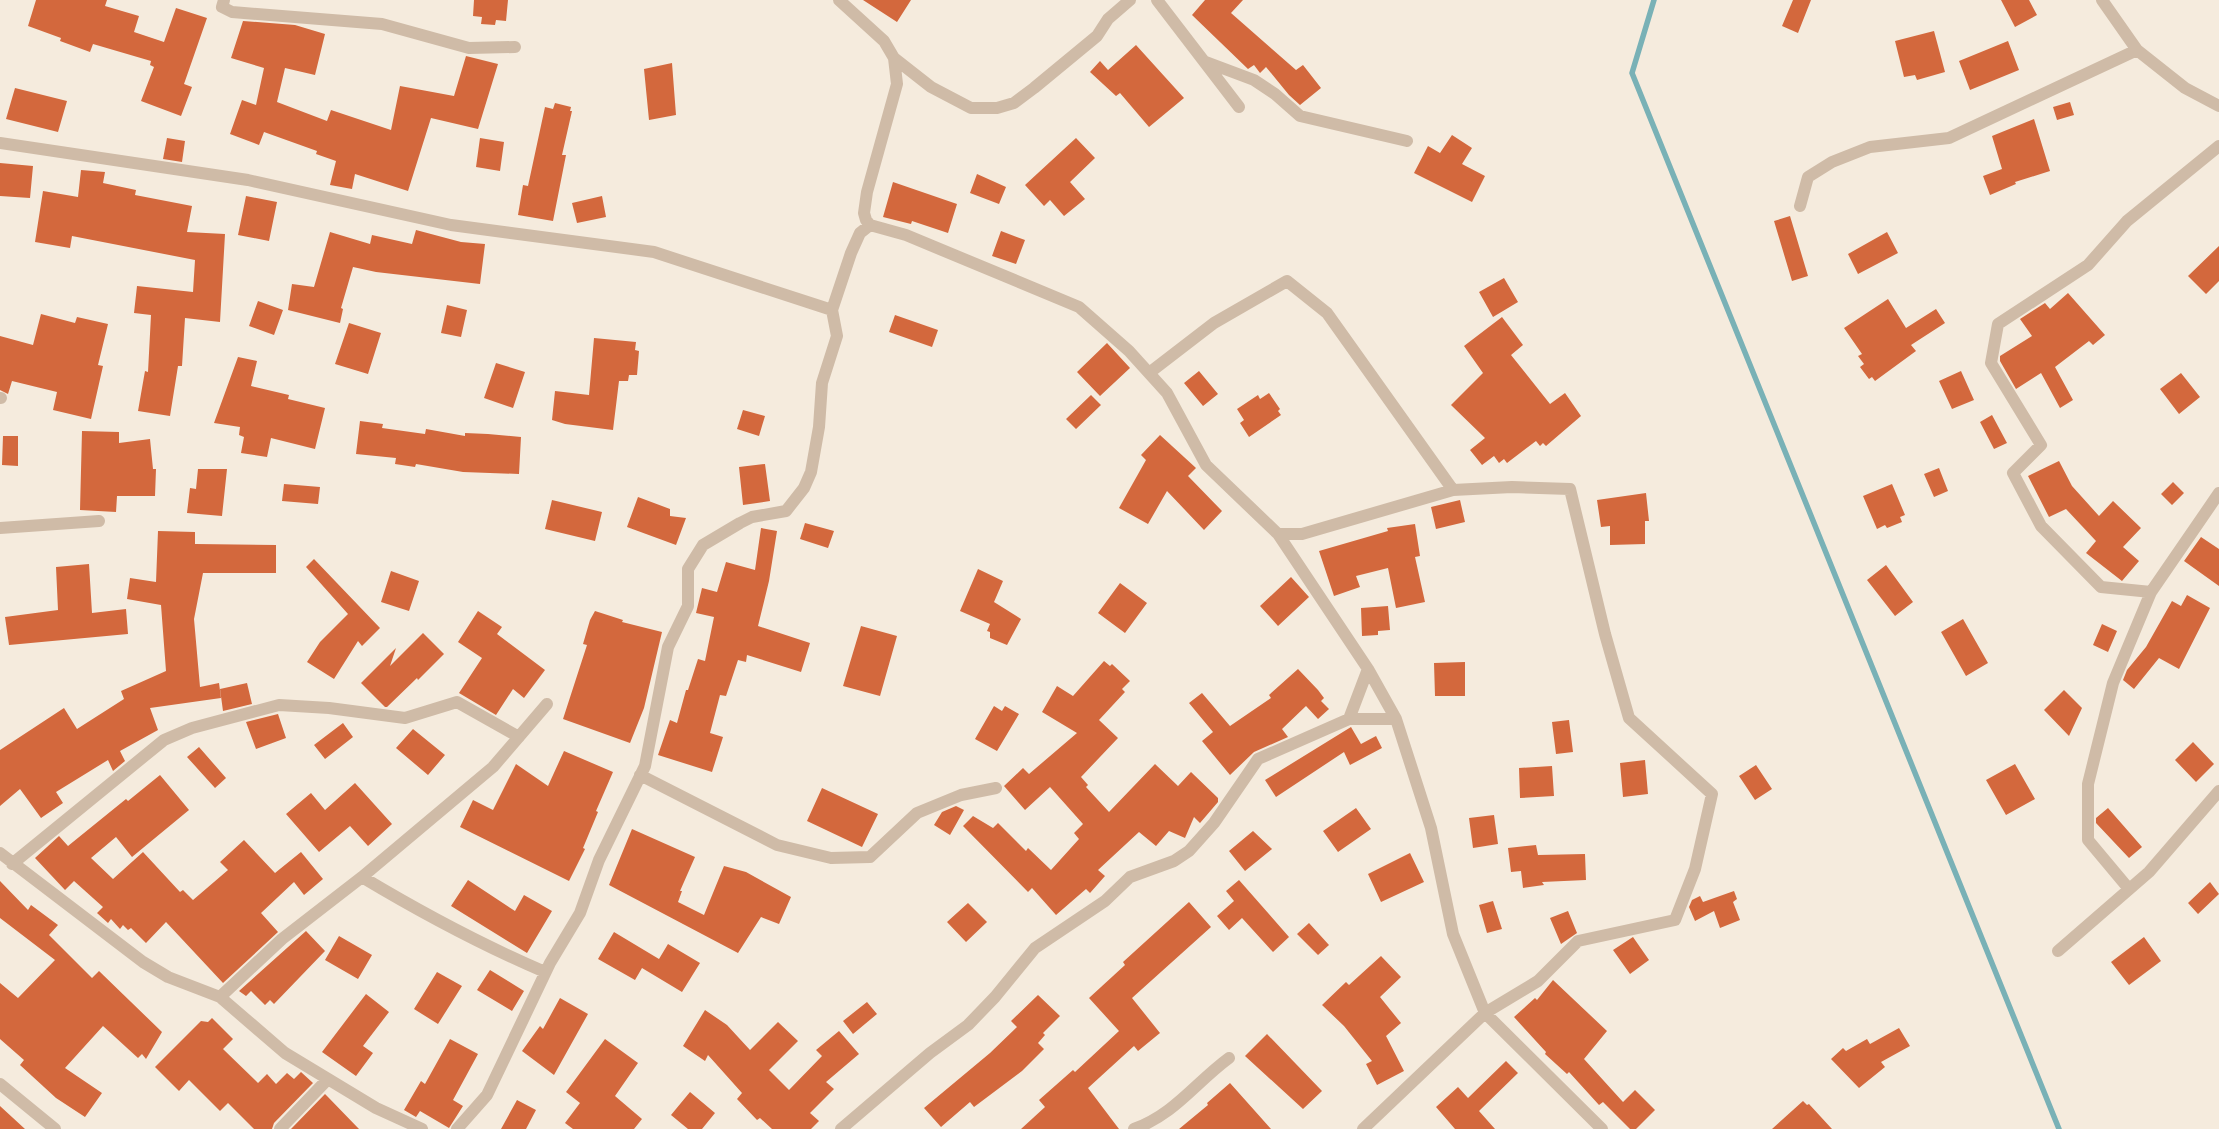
<svg xmlns="http://www.w3.org/2000/svg" width="2219" height="1129" font-family="'Alegreya Sans',sans-serif">
<style>
.lines{fill:none;stroke-linecap:round;stroke-linejoin:round}
.stream{stroke:#79b1b6;stroke-width:5.5}
.building{fill:#d3683d}
.street{stroke:#cfbba7;stroke-width:12}
</style>
<rect width="100%" height="100%" fill="#f5ebdd"/>
<g class="lines">
<path class="stream" d="M 1654,0 L 1632,73 L 2059,1129"/>
</g>
<path class="building" d="M 36,0 L 107,0 L 105,6 L 139,16 L 134,32 L 164,42 L 176,8 L 207,18 L 184,84 L 192,87 L 181,116 L 141,101 L 154,67 L 150,65 L 151,61 L 93,44 L 90,52 L 60,41 L 61,38 L 28,26 Z
M 474,0 L 508,0 L 506,21 L 496,20 L 495,25 L 481,24 L 482,17 L 473,16 Z
M 863,0 L 911,0 L 897,22 Z
M 1205,0 L 1243,0 L 1231,13 L 1296,70 L 1303,65 L 1321,88 L 1300,105 L 1289,95 L 1266,67 L 1260,73 L 1254,65 L 1248,69 L 1192,15 Z
M 1793,0 L 1811,0 L 1798,33 L 1782,26 Z
M 2001,0 L 2029,0 L 2037,15 L 2015,27 Z
M 243,21 L 295,25 L 325,34 L 315,75 L 285,68 L 277,102 L 327,121 L 331,110 L 391,130 L 400,86 L 454,96 L 466,56 L 498,64 L 478,129 L 431,118 L 408,191 L 355,174 L 352,189 L 330,185 L 336,161 L 316,154 L 317,151 L 264,132 L 259,145 L 230,134 L 242,100 L 256,105 L 264,68 L 231,58 Z
M 1934,31 L 1945,72 L 1917,80 L 1915,75 L 1904,77 L 1895,41 Z
M 2008,41 L 2019,70 L 1970,90 L 1959,61 Z
M 1136,45 L 1184,98 L 1149,127 L 1120,93 L 1116,96 L 1090,72 L 1100,61 L 1108,70 Z
M 672,63 L 676,115 L 649,120 L 644,69 Z
M 15,88 L 67,101 L 58,132 L 6,119 Z
M 2070,102 L 2074,115 L 2057,120 L 2053,107 Z
M 555,103 L 571,107 L 570,111 L 572,111 L 562,155 L 566,155 L 553,221 L 518,215 L 523,185 L 528,186 L 545,107 L 553,109 Z
M 2034,119 L 2050,171 L 2015,182 L 2016,184 L 1990,195 L 1983,176 L 2002,169 L 1992,136 Z
M 1452,135 L 1472,148 L 1462,164 L 1485,176 L 1472,202 L 1414,173 L 1428,146 L 1440,153 Z
M 167,138 L 185,141 L 182,162 L 163,159 Z
M 480,138 L 504,142 L 500,171 L 476,167 Z
M 1076,138 L 1095,158 L 1070,182 L 1085,199 L 1064,216 L 1050,200 L 1044,206 L 1025,185 Z
M 0,163 L 33,166 L 30,198 L 0,196 Z
M 81,170 L 105,172 L 103,183 L 136,190 L 135,195 L 192,206 L 187,232 L 225,234 L 220,322 L 185,318 L 182,366 L 178,366 L 170,416 L 138,411 L 145,371 L 148,372 L 151,315 L 134,313 L 137,286 L 193,292 L 195,260 L 72,236 L 70,248 L 35,242 L 43,191 L 78,197 Z
M 977,174 L 1006,187 L 999,204 L 970,193 Z
M 893,182 L 957,204 L 948,233 L 912,221 L 911,224 L 883,217 Z
M 246,196 L 277,202 L 269,241 L 238,235 Z
M 602,196 L 606,217 L 577,223 L 572,203 Z
M 1790,216 L 1808,276 L 1792,281 L 1774,221 Z
M 416,230 L 461,242 L 485,244 L 480,284 L 376,272 L 353,267 L 341,308 L 343,309 L 340,323 L 288,310 L 292,284 L 314,287 L 330,232 L 370,244 L 372,235 L 412,244 Z
M 1001,231 L 1025,240 L 1016,264 L 992,256 Z
M 1887,232 L 1898,253 L 1858,274 L 1848,254 Z
M 2219,246 L 2219,281 L 2206,294 L 2188,276 Z
M 1504,278 L 1518,302 L 1493,317 L 1479,292 Z
M 2068,293 L 2105,335 L 2093,345 L 2089,341 L 2055,367 L 2073,400 L 2060,408 L 2041,373 L 2016,389 L 2000,361 L 2000,356 L 2032,336 L 2020,319 L 2045,303 L 2050,309 Z
M 1888,299 L 1906,328 L 1936,309 L 1945,323 L 1911,345 L 1916,351 L 1875,381 L 1872,377 L 1869,379 L 1860,367 L 1864,364 L 1858,356 L 1862,354 L 1844,328 Z
M 258,301 L 283,310 L 274,335 L 249,326 Z
M 447,305 L 467,310 L 461,337 L 441,333 Z
M 41,314 L 75,323 L 77,317 L 108,324 L 98,365 L 103,366 L 91,419 L 53,410 L 57,392 L 12,381 L 8,394 L 0,390 L 0,336 L 33,345 Z
M 895,315 L 938,330 L 932,347 L 889,332 Z
M 1502,317 L 1523,345 L 1511,355 L 1550,404 L 1565,393 L 1581,416 L 1546,446 L 1543,443 L 1540,446 L 1536,441 L 1507,463 L 1504,459 L 1499,463 L 1494,456 L 1482,465 L 1470,450 L 1485,438 L 1451,405 L 1483,373 L 1464,346 Z
M 349,323 L 381,333 L 368,374 L 335,364 Z
M 594,338 L 636,342 L 635,350 L 639,351 L 637,375 L 629,375 L 628,381 L 619,381 L 613,430 L 565,424 L 552,420 L 555,391 L 589,395 Z
M 1107,343 L 1130,368 L 1100,396 L 1077,372 Z
M 238,357 L 257,361 L 251,386 L 289,395 L 288,399 L 325,408 L 315,449 L 271,438 L 267,457 L 241,453 L 244,437 L 239,435 L 240,427 L 214,423 Z
M 496,363 L 525,372 L 513,408 L 484,398 Z
M 1199,371 L 1218,394 L 1203,406 L 1184,383 Z
M 1961,371 L 1974,400 L 1952,409 L 1939,381 Z
M 2181,373 L 2200,397 L 2179,414 L 2160,389 Z
M 1269,393 L 1280,409 L 1278,411 L 1281,415 L 1249,437 L 1240,423 L 1244,420 L 1237,409 L 1258,395 L 1260,399 Z
M 1091,395 L 1101,405 L 1076,429 L 1066,419 Z
M 743,410 L 765,416 L 759,436 L 737,429 Z
M 1992,415 L 2007,443 L 1994,449 L 1980,422 Z
M 360,421 L 383,424 L 382,428 L 425,434 L 426,429 L 465,436 L 465,433 L 488,434 L 521,437 L 519,474 L 463,472 L 416,464 L 415,467 L 395,464 L 396,458 L 356,454 Z
M 82,431 L 119,432 L 119,443 L 150,439 L 153,469 L 156,469 L 155,496 L 117,496 L 116,512 L 80,510 Z
M 1160,435 L 1196,468 L 1188,476 L 1222,511 L 1204,530 L 1167,491 L 1148,524 L 1119,508 L 1146,460 L 1141,455 Z
M 3,436 L 18,436 L 18,466 L 2,465 Z
M 2059,461 L 2072,486 L 2099,516 L 2113,501 L 2141,528 L 2123,547 L 2139,561 L 2122,581 L 2086,553 L 2096,541 L 2066,509 L 2049,517 L 2028,476 Z
M 765,464 L 770,501 L 743,505 L 739,467 Z
M 1939,468 L 1948,491 L 1934,497 L 1924,474 Z
M 198,469 L 227,469 L 222,516 L 187,513 L 190,488 L 196,489 Z
M 2173,482 L 2184,493 L 2172,505 L 2161,494 Z
M 284,484 L 320,487 L 318,504 L 282,501 Z
M 1892,484 L 1905,515 L 1900,517 L 1902,522 L 1887,528 L 1885,525 L 1877,529 L 1863,496 Z
M 1646,493 L 1649,521 L 1645,521 L 1645,544 L 1610,545 L 1610,526 L 1601,527 L 1597,500 Z
M 638,497 L 670,509 L 670,516 L 686,518 L 676,545 L 627,527 Z
M 552,500 L 602,512 L 595,541 L 545,529 Z
M 1460,500 L 1465,522 L 1436,529 L 1431,507 Z
M 805,523 L 834,531 L 828,548 L 800,539 Z
M 1415,524 L 1420,556 L 1415,557 L 1425,602 L 1396,608 L 1388,568 L 1356,576 L 1360,587 L 1334,596 L 1319,551 L 1388,531 L 1387,528 Z
M 761,528 L 777,531 L 769,581 L 758,626 L 810,643 L 801,672 L 747,655 L 746,662 L 738,660 L 726,696 L 720,695 L 710,733 L 723,737 L 712,772 L 658,755 L 670,720 L 677,723 L 686,690 L 688,690 L 698,659 L 705,661 L 714,617 L 696,613 L 702,588 L 717,592 L 726,562 L 755,570 Z
M 158,531 L 195,532 L 195,544 L 276,545 L 276,573 L 203,573 L 194,619 L 200,687 L 219,683 L 221,698 L 150,708 L 158,730 L 120,751 L 125,761 L 113,771 L 108,760 L 56,792 L 63,803 L 41,818 L 20,789 L 0,806 L 0,750 L 64,708 L 77,729 L 124,699 L 121,691 L 166,671 L 161,605 L 127,599 L 130,578 L 156,582 Z
M 2201,537 L 2219,549 L 2219,586 L 2184,561 Z
M 314,559 L 380,628 L 362,646 L 358,641 L 334,679 L 307,662 L 320,642 L 348,614 L 306,567 Z
M 89,564 L 92,613 L 126,609 L 128,634 L 9,645 L 5,617 L 58,610 L 56,567 Z
M 1886,565 L 1913,602 L 1895,616 L 1867,580 Z
M 978,569 L 1003,581 L 994,602 L 1021,619 L 1007,645 L 990,638 L 990,632 L 987,631 L 990,624 L 960,611 Z
M 391,571 L 419,581 L 409,611 L 381,602 Z
M 1291,577 L 1309,597 L 1278,626 L 1260,606 Z
M 1120,583 L 1147,603 L 1125,633 L 1098,613 Z
M 2187,595 L 2210,608 L 2179,669 L 2159,658 L 2134,689 L 2123,680 L 2127,670 L 2146,647 L 2172,601 L 2181,606 Z
M 1388,606 L 1390,630 L 1378,631 L 1378,635 L 1362,636 L 1361,608 Z
M 478,611 L 502,627 L 497,634 L 545,670 L 524,698 L 513,689 L 496,715 L 459,693 L 482,658 L 458,642 Z
M 595,611 L 623,620 L 622,622 L 662,632 L 644,708 L 630,743 L 563,719 L 587,645 L 583,644 L 590,620 Z
M 1963,619 L 1988,663 L 1966,676 L 1941,632 Z
M 2102,624 L 2117,631 L 2108,652 L 2093,645 Z
M 861,626 L 897,636 L 880,696 L 843,686 Z
M 423,633 L 444,654 L 418,680 L 417,678 L 387,707 L 385,707 L 361,683 L 396,648 L 390,666 Z
M 1104,661 L 1110,666 L 1112,664 L 1130,681 L 1122,689 L 1125,692 L 1099,720 L 1118,738 L 1081,777 L 1088,785 L 1086,787 L 1109,812 L 1155,764 L 1178,786 L 1191,772 L 1218,798 L 1218,802 L 1200,823 L 1194,817 L 1185,838 L 1169,831 L 1156,846 L 1139,832 L 1098,870 L 1105,876 L 1090,893 L 1086,889 L 1056,915 L 1032,888 L 1028,892 L 963,826 L 973,816 L 993,828 L 998,823 L 1026,851 L 1028,848 L 1051,870 L 1079,839 L 1074,833 L 1083,824 L 1050,787 L 1025,810 L 1004,786 L 1023,768 L 1029,774 L 1077,733 L 1042,712 L 1057,686 L 1073,696 Z
M 1465,662 L 1465,696 L 1435,696 L 1434,663 Z
M 1298,669 L 1318,690 L 1324,698 L 1321,701 L 1329,709 L 1318,719 L 1306,706 L 1282,729 L 1288,737 L 1254,752 L 1230,775 L 1202,741 L 1213,732 L 1189,703 L 1202,693 L 1230,726 L 1271,698 L 1269,695 Z
M 247,683 L 252,704 L 223,711 L 220,689 Z
M 2064,690 L 2082,708 L 2069,736 L 2044,710 Z
M 994,706 L 1002,711 L 1005,706 L 1019,714 L 997,751 L 975,739 Z
M 278,714 L 286,738 L 256,749 L 246,722 Z
M 1569,720 L 1573,752 L 1556,754 L 1552,722 Z
M 343,723 L 353,737 L 325,759 L 314,745 Z
M 1351,727 L 1361,744 L 1376,736 L 1382,748 L 1350,765 L 1344,752 L 1276,797 L 1265,780 Z
M 413,729 L 445,755 L 428,775 L 396,748 Z
M 2193,742 L 2214,764 L 2196,782 L 2175,760 Z
M 199,747 L 226,778 L 215,788 L 187,757 Z
M 564,751 L 613,772 L 596,811 L 598,812 L 583,848 L 585,849 L 569,881 L 460,827 L 473,800 L 493,810 L 516,764 L 548,786 Z
M 1645,760 L 1648,794 L 1623,797 L 1620,763 Z
M 2015,764 L 2035,799 L 2006,815 L 1986,780 Z
M 1756,765 L 1772,789 L 1755,800 L 1739,776 Z
M 1552,766 L 1554,796 L 1520,798 L 1519,768 Z
M 160,775 L 189,810 L 132,857 L 116,837 L 91,858 L 113,879 L 143,852 L 180,892 L 183,890 L 193,900 L 228,870 L 220,862 L 244,840 L 275,873 L 301,852 L 323,879 L 304,895 L 294,882 L 261,913 L 278,932 L 223,983 L 166,922 L 146,943 L 131,928 L 128,930 L 123,925 L 120,929 L 111,919 L 108,923 L 97,913 L 103,907 L 74,881 L 65,890 L 35,858 L 59,836 L 68,846 L 126,799 L 128,801 Z
M 355,783 L 392,824 L 368,846 L 350,826 L 319,852 L 286,814 L 311,793 L 325,810 Z
M 822,788 L 878,814 L 862,847 L 807,821 Z
M 956,806 L 964,810 L 950,835 L 934,825 L 942,812 Z
M 1356,808 L 1371,829 L 1338,852 L 1323,831 Z
M 2108,808 L 2142,847 L 2129,858 L 2096,823 L 2096,818 Z
M 1494,815 L 1498,844 L 1473,848 L 1469,818 Z
M 632,829 L 695,857 L 680,891 L 682,891 L 678,902 L 704,915 L 724,866 L 746,872 L 791,897 L 779,924 L 761,917 L 738,953 L 609,885 Z
M 1253,831 L 1272,849 L 1245,871 L 1229,851 Z
M 1536,845 L 1538,855 L 1585,854 L 1586,880 L 1542,882 L 1544,885 L 1523,888 L 1521,871 L 1511,872 L 1508,848 Z
M 1410,853 L 1424,882 L 1381,902 L 1368,874 Z
M 468,880 L 515,911 L 524,895 L 552,911 L 527,953 L 451,906 Z
M 1239,880 L 1289,937 L 1273,952 L 1242,918 L 1229,930 L 1217,916 L 1234,901 L 1226,891 Z
M 0,881 L 28,910 L 31,905 L 58,925 L 49,935 L 92,978 L 99,971 L 162,1032 L 146,1059 L 142,1054 L 138,1058 L 103,1026 L 65,1068 L 102,1093 L 85,1117 L 56,1098 L 20,1065 L 24,1060 L 0,1039 L 0,983 L 18,998 L 55,960 L 0,918 Z
M 2210,882 L 2219,894 L 2198,914 L 2188,903 Z
M 1734,891 L 1737,899 L 1733,902 L 1740,920 L 1720,928 L 1714,911 L 1695,921 L 1689,907 L 1692,900 L 1700,896 L 1703,902 Z
M 1493,901 L 1502,929 L 1487,933 L 1479,905 Z
M 1189,902 L 1211,927 L 1132,998 L 1160,1033 L 1138,1051 L 1134,1046 L 1088,1088 L 1119,1129 L 1021,1129 L 1045,1107 L 1039,1100 L 1073,1070 L 1075,1072 L 1119,1031 L 1089,998 L 1125,965 L 1123,962 Z
M 968,903 L 987,922 L 966,942 L 947,922 Z
M 1568,911 L 1577,933 L 1561,944 L 1550,918 Z
M 1309,923 L 1329,945 L 1318,955 L 1297,934 Z
M 306,931 L 325,951 L 274,1004 L 270,1000 L 265,1005 L 251,991 L 246,996 L 239,991 Z
M 614,932 L 659,959 L 668,944 L 700,963 L 682,992 L 642,968 L 635,980 L 598,959 Z
M 339,936 L 372,955 L 358,979 L 325,960 Z
M 1633,937 L 1649,960 L 1630,974 L 1613,950 Z
M 2144,937 L 2161,961 L 2129,985 L 2111,962 Z
M 1381,956 L 1401,977 L 1380,997 L 1401,1023 L 1386,1036 L 1404,1071 L 1377,1085 L 1366,1064 L 1372,1061 L 1344,1026 L 1322,1005 L 1346,982 L 1349,985 Z
M 490,970 L 524,991 L 512,1011 L 477,990 Z
M 437,972 L 462,986 L 438,1024 L 414,1009 Z
M 1553,980 L 1607,1031 L 1584,1059 L 1623,1102 L 1635,1090 L 1655,1110 L 1636,1129 L 1630,1129 L 1603,1102 L 1599,1105 L 1569,1072 L 1567,1074 L 1545,1054 L 1546,1052 L 1514,1017 L 1535,998 L 1537,1000 Z
M 366,994 L 389,1012 L 363,1046 L 373,1053 L 356,1076 L 322,1052 Z
M 1038,995 L 1060,1016 L 1043,1033 L 1045,1035 L 1038,1043 L 1044,1049 L 1022,1071 L 974,1107 L 970,1102 L 941,1127 L 924,1108 L 990,1053 L 1017,1027 L 1011,1021 Z
M 560,998 L 588,1014 L 554,1075 L 522,1051 L 540,1026 L 543,1029 Z
M 867,1002 L 877,1014 L 853,1034 L 843,1021 Z
M 705,1010 L 727,1025 L 750,1050 L 778,1022 L 798,1041 L 769,1070 L 789,1090 L 822,1056 L 816,1050 L 839,1031 L 859,1054 L 826,1082 L 834,1089 L 810,1113 L 819,1121 L 811,1129 L 772,1129 L 760,1118 L 757,1120 L 737,1099 L 742,1093 L 708,1055 L 705,1061 L 683,1046 Z
M 212,1018 L 233,1039 L 223,1049 L 258,1083 L 267,1074 L 276,1084 L 287,1073 L 294,1079 L 301,1072 L 313,1083 L 274,1123 L 272,1129 L 254,1129 L 228,1103 L 220,1111 L 189,1080 L 179,1091 L 155,1067 L 201,1021 L 208,1022 Z
M 1899,1028 L 1910,1046 L 1881,1062 L 1885,1067 L 1859,1088 L 1831,1059 L 1843,1048 L 1846,1051 L 1867,1039 L 1870,1044 Z
M 1267,1034 L 1322,1091 L 1303,1109 L 1245,1056 Z
M 450,1039 L 478,1054 L 453,1100 L 463,1106 L 449,1128 L 420,1111 L 416,1117 L 404,1110 L 421,1081 L 425,1084 Z
M 605,1039 L 638,1063 L 615,1096 L 642,1119 L 634,1129 L 573,1129 L 565,1123 L 580,1103 L 566,1092 Z
M 1506,1061 L 1518,1073 L 1479,1111 L 1495,1129 L 1455,1129 L 1436,1107 L 1458,1087 L 1468,1098 Z
M 1230,1083 L 1271,1129 L 1179,1129 L 1208,1105 L 1207,1103 Z
M 690,1092 L 715,1113 L 702,1129 L 688,1129 L 671,1115 Z
M 325,1094 L 327,1096 L 359,1129 L 291,1129 Z
M 517,1100 L 536,1110 L 526,1129 L 501,1129 Z
M 1803,1101 L 1807,1105 L 1809,1104 L 1832,1129 L 1772,1129 Z
M 0,1106 L 25,1129 L 0,1129 Z"/>
<g class="lines">
<path class="street" d="M 224,0 L 222,7 L 232,12 L 382,24 L 469,48 L 515,47
M 839,0 L 884,41 L 894,58 L 897,84 L 867,192 L 864,213 L 866,220 L 870,225 L 906,235 L 1079,307 L 1129,351 L 1167,393 L 1206,465 L 1278,534 L 1302,534 L 1453,490 L 1512,487 L 1570,489 L 1605,634 L 1629,718 L 1712,794 L 1695,869 L 1675,920 L 1578,941 L 1538,981 L 1485,1013 L 1363,1129
M 1157,0 L 1239,107
M 2102,0 L 2137,50 L 2185,88 L 2219,106
M 894,58 L 931,87 L 971,108 L 997,108 L 1014,103 L 1034,88 L 1097,36 L 1108,19 L 1130,0
M 1206,62 L 1254,80 L 1275,94 L 1300,116 L 1407,141
M 0,143 L 248,180 L 451,225 L 654,252 L 832,310
M 2219,146 L 2127,221 L 2088,265 L 1998,324 L 1991,363 L 2041,445 L 2013,473 L 2041,526 L 2101,587 L 2151,592 L 2219,493
M 1800,206 L 1808,177 L 1832,162 L 1870,147 L 1949,138 L 2137,50
M 1149,373 L 1214,323 L 1287,281 L 1327,313 L 1453,490
M 0,398 L 1,398
M 0,528 L 99,521
M 1278,534 L 1368,669 L 1396,719
M 1349,719 L 1368,669
M 640,775 L 777,845 L 831,858 L 870,857 L 917,813 L 961,795 L 996,788
M 0,853 L 143,962 L 168,977 L 220,997 L 285,1053 L 376,1108 L 422,1129
M 12,864 L 164,740 L 192,728 L 279,705 L 329,708 L 405,718 L 457,702 L 519,737
M 362,877 C 422,913 482,945 545,972
M 2129,889 L 2088,840 L 2088,784 L 2113,683 L 2151,592
M 2058,951 L 2149,872 L 2219,791
M 220,997 L 282,939 L 362,877 L 493,767 L 547,704
M 0,1084 L 55,1129
M 280,1129 L 327,1080
M 457,1129 L 487,1095 L 550,963 L 580,913 L 599,860 L 645,766 L 668,647 L 688,606 L 688,569 L 703,545 L 740,523 L 752,517 L 786,511 L 804,488 L 811,472 L 819,427 L 822,383 L 837,336 L 832,310 L 851,253 L 860,233 L 870,225
M 841,1129 L 930,1053 L 968,1025 L 995,997 L 1035,948 L 1105,901 L 1130,877 L 1174,861 L 1189,851 L 1214,823 L 1258,759 L 1349,719 L 1396,719 L 1431,828 L 1453,934 L 1485,1013 L 1602,1129
M 1134,1129 C 1175,1114 1195,1083 1229,1058"/>
</g>
</svg>
